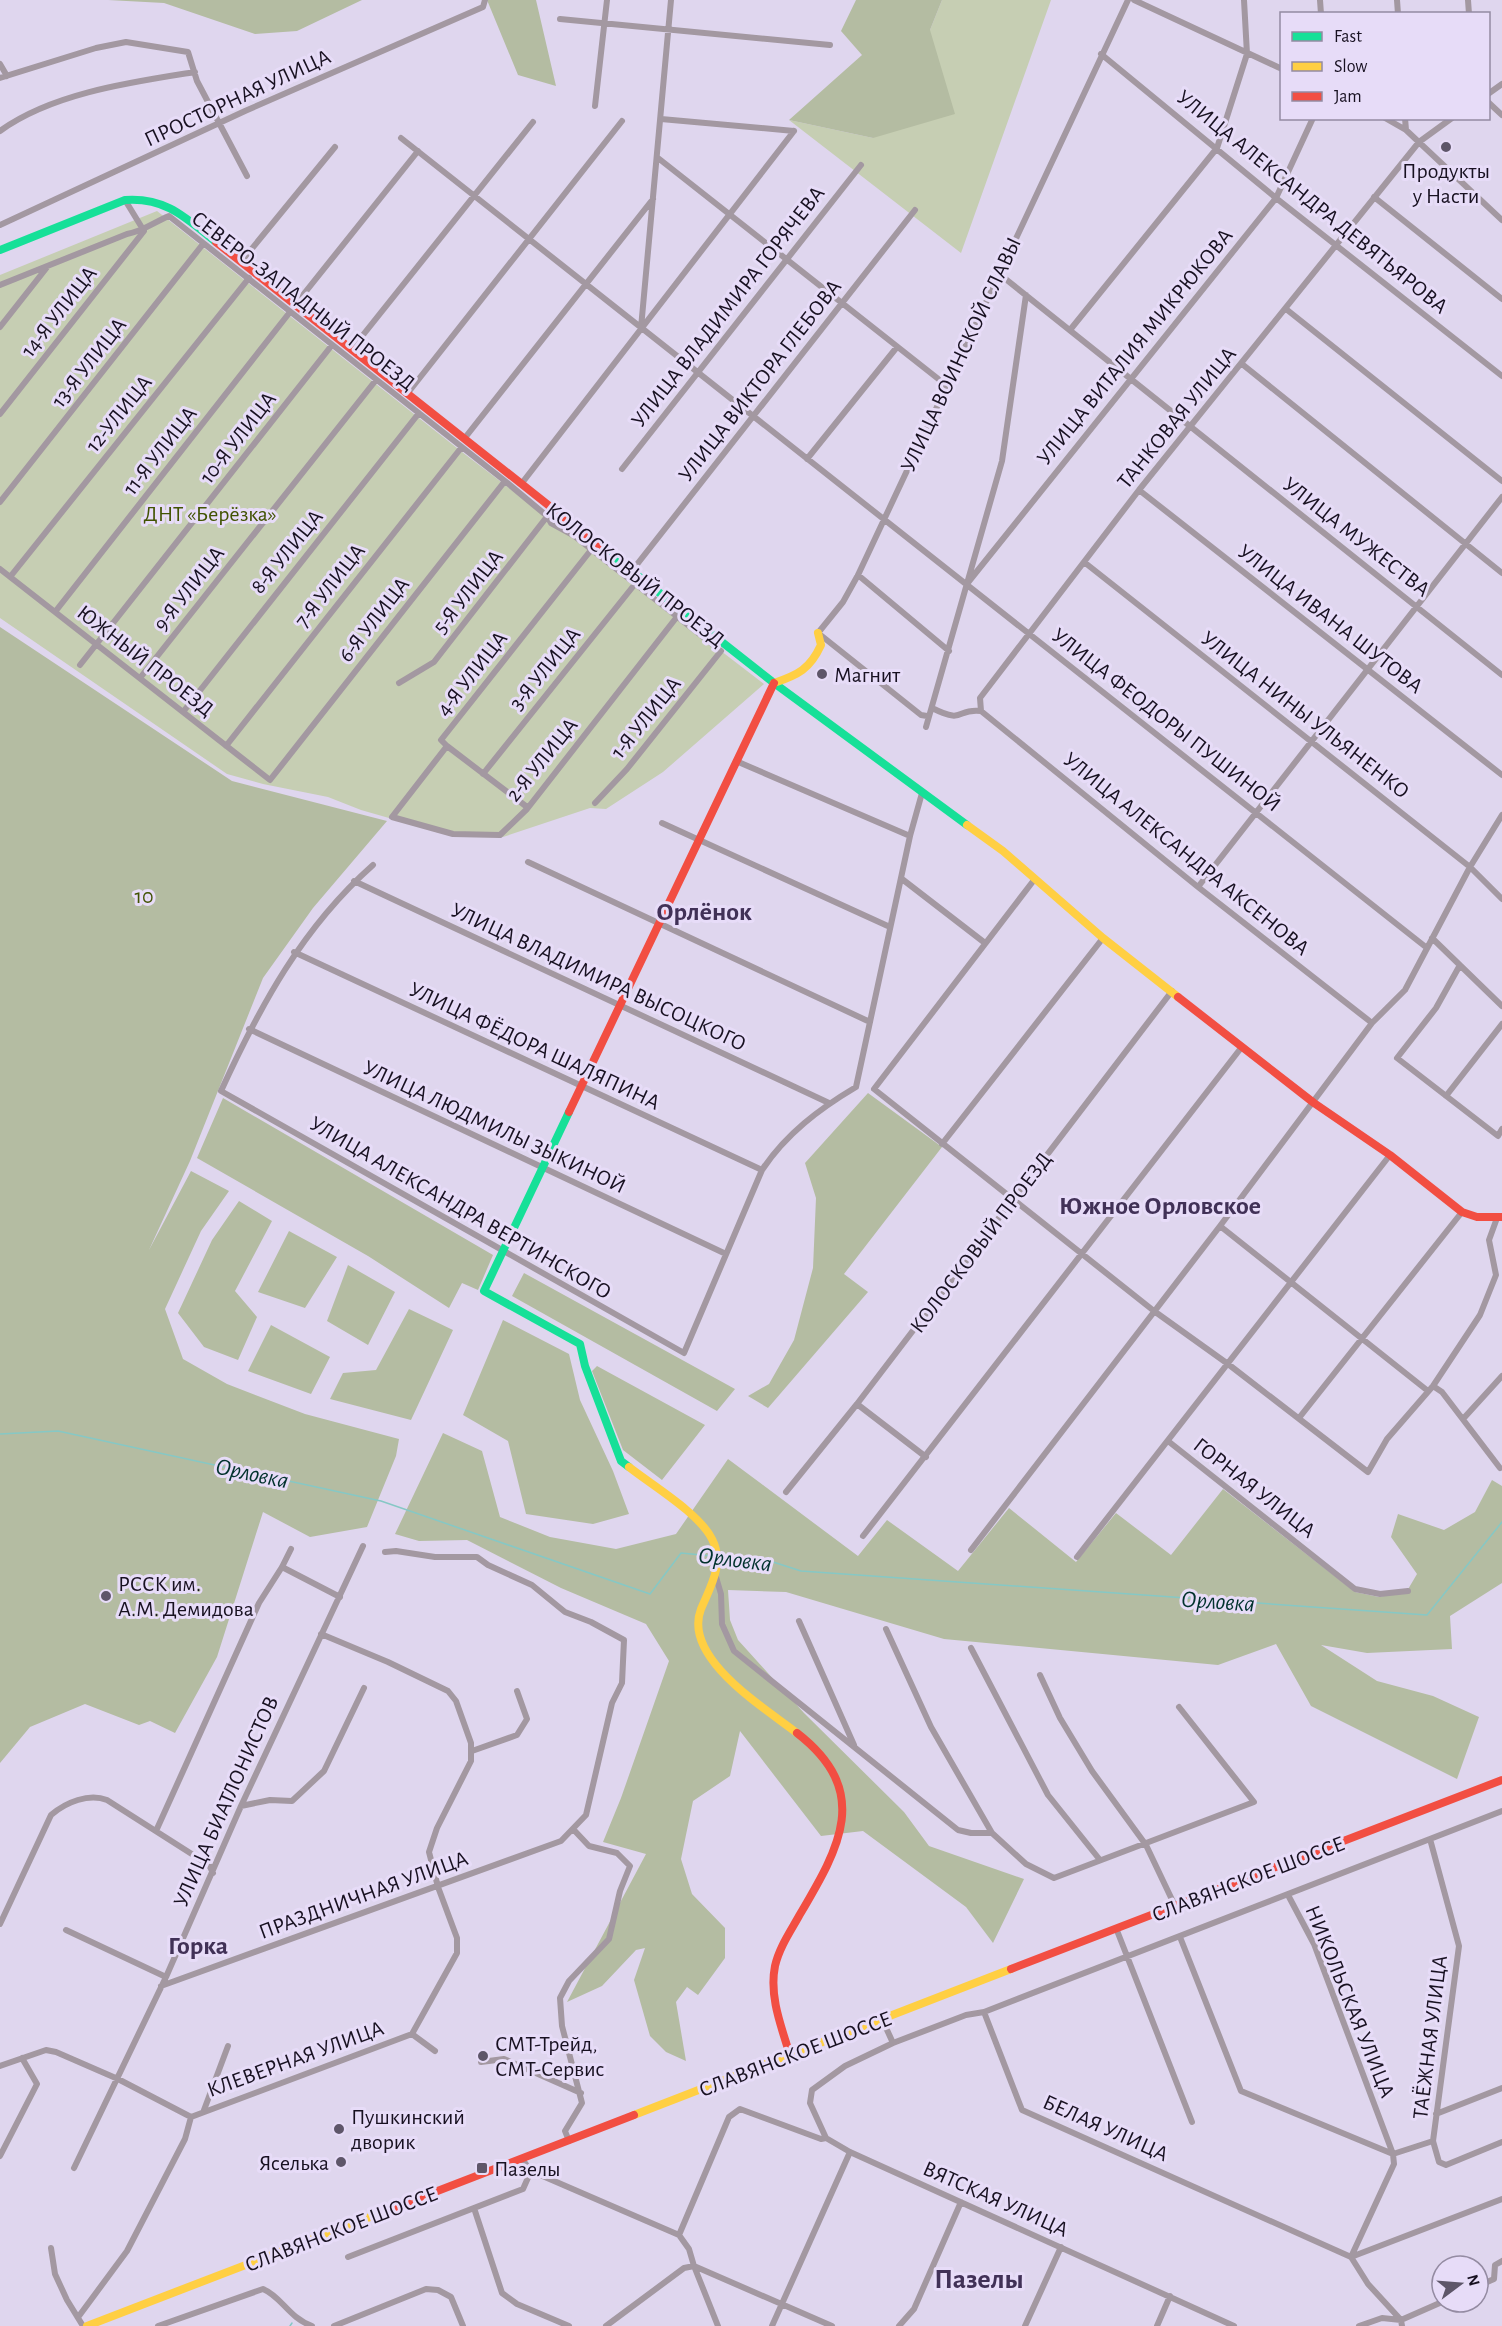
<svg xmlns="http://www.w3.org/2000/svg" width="1502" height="2326" font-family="'Alegreya Sans',sans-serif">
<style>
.green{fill:#c6ceb3}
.forest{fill:#b4bca2}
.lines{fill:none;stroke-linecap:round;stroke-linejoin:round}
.stream{stroke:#86c8c5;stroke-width:1.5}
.street{stroke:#a398a1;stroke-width:6}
.fast{stroke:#16e098;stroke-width:8}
.slow{stroke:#ffcf43;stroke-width:8}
.jam{stroke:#f24e42;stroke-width:8}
.poi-dot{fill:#5e5669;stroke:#e7dcf8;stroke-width:2}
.labels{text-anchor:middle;stroke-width:6;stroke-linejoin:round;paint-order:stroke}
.street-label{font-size:22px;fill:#181121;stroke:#e7dcf8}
.poi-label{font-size:22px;fill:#181121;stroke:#e7dcf8;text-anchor:start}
.park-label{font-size:22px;fill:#415302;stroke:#e7dcf8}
.water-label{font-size:24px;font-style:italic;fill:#02322d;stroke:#e7dcf8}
.quarter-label{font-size:26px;font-weight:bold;fill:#413157;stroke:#e7dcf8}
.district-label{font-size:28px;font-weight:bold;fill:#413157;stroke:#e7dcf8}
</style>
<rect width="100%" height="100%" fill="#dfd6ee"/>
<path class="green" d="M 942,0 L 1051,0 L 961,253 L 789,120 L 873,138 L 930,30 Z
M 157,211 L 462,452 L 764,684 L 663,772 L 606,809 L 590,808 L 503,837 L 452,836 L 361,810 L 328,797 L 263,784 L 227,774 L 0,618 L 0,275 Z"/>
<path class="forest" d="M 108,0 L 362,0 L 297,31 L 255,34 L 164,3 Z
M 487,0 L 536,0 L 556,86 L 518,75 Z
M 856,0 L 942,0 L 930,30 L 955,114 L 873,138 L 789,120 L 862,55 L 841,31 Z
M 0,627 L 232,781 L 387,821 L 313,908 L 263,978 L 190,1161 L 149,1250 L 191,1171 L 229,1191 L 201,1231 L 165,1309 L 183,1359 L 227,1384 L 305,1414 L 399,1439 L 396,1456 L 367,1527 L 310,1537 L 263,1512 L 217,1657 L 175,1733 L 150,1721 L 139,1725 L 85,1704 L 30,1727 L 0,1763 Z
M 868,1093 L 942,1147 L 844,1274 L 868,1292 L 768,1408 L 748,1396 L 769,1384 L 794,1340 L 813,1268 L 816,1198 L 805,1163 Z
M 223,1098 L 493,1255 L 478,1290 L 462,1283 L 449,1308 L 368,1256 L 197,1158 Z
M 239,1201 L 272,1221 L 235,1291 L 257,1317 L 238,1360 L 204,1347 L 178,1313 L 212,1240 Z
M 289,1231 L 337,1257 L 305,1308 L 258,1292 Z
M 348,1265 L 395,1292 L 368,1345 L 327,1321 Z
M 524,1273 L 735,1389 L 717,1411 L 512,1296 Z
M 409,1309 L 453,1330 L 411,1420 L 330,1399 L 343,1373 L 376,1370 Z
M 503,1320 L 569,1354 L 580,1400 L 613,1471 L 629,1514 L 593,1524 L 526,1514 L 508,1441 L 463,1415 Z
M 271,1325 L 330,1357 L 311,1394 L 248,1371 Z
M 597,1366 L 705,1425 L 662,1480 L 623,1450 L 592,1371 Z
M 443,1433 L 482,1451 L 500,1517 L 550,1537 L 616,1549 L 676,1534 L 728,1459 L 858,1556 L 887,1520 L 958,1571 L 1009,1508 L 1076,1562 L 1116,1513 L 1171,1555 L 1223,1489 L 1355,1592 L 1379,1597 L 1407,1591 L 1417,1574 L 1391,1537 L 1398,1514 L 1444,1530 L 1475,1512 L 1492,1480 L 1502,1486 L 1502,1583 L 1450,1616 L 1452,1649 L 1367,1653 L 1321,1645 L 1377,1681 L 1433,1696 L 1479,1717 L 1457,1779 L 1311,1706 L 1276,1644 L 1218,1665 L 944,1639 L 786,1592 L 728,1590 L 730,1620 L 738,1640 L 804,1713 L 904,1812 L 929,1846 L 1024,1879 L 993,1943 L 966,1907 L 863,1831 L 821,1836 L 740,1731 L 730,1776 L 693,1801 L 681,1859 L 692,1894 L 725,1928 L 725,1958 L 698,1995 L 687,1987 L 676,2002 L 686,2061 L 666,2052 L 650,2036 L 634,1980 L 645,1948 L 636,1950 L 602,1986 L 567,2002 L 646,1854 L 603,1842 L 621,1798 L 669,1661 L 646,1624 L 561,1588 L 467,1540 L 419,1541 L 395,1534 Z"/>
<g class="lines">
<path class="stream" d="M 0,1434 L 58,1431 L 381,1501 L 650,1594 L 681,1553 L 712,1556
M 720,1556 L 770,1561 L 801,1571 L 1427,1615 L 1502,1522
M 290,2326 L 292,2323"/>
<path class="street" d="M 1134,0 L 1282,69
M 1320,0 L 1321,14
M 1397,0 L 1398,14
M 1468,0 L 1469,14
M 560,19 L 830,45
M 1101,54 L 1276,198 L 1502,376
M 0,64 L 7,76
M 0,78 L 96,48 L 126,42 L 188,52 L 197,81 L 247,176
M 1488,94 L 1502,84
M 1488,102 L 1502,115
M 595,106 L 607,0
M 1385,118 L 1406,130
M 1405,118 L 1406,130 L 1502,220
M 661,119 L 794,131
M 0,131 C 52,93 132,82 195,72
M 401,138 L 1427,948
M 658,158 L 946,385
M 1374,197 L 1502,299
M 0,225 L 245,111 L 483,7 L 485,0
M 241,262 L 335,147
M 998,273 L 1502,675
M 0,285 L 127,234 C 144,231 154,222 169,216 L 505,481 L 547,516 L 551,523 L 573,535 L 721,651 L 627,769 L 595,803
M 295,305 L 418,151
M 1286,309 L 1502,481
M 0,327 L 48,266
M 641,328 L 671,0
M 1070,330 L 1217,148 L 1247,54 L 1244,0
M 351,350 L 533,122
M 1242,364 L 1502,573
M 407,394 L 622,121
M 0,414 L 144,231 L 125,200
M 464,439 L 653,199
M 807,459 L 897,347
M 622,469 L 861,165
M 522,483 L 794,131
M 1139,490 L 1502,775
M 0,502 L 203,244
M 591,550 L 441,740 L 447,746 L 392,817 L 453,834 L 500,835 L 527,809 L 676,618
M 1084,562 L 1470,867 L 1502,899
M 0,569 L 270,780 L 505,481
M 631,572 L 915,210
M 858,575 L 949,651
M 10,577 L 249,278
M 966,585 L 1276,198 L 1313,118
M 55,612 L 290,312
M 80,665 L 332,345
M 140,678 L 376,380
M 399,683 L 434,662 L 549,514
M 932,708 C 966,725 955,708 981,711 L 980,698 L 1139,490 L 1419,142 L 1452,118
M 981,711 L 1198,887 L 1372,1023
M 183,712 L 419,413
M 927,716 L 921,715 L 818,633 L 843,602 L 858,575 L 1128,0
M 926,727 L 1002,461 L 1026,295
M 226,746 L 461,448
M 447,746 L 527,807
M 736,761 L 910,836
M 483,774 L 635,584
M 662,823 L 890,927
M 528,862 L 870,1022
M 373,865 C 302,928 260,1006 221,1091 L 684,1353 L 762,1170 C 786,1134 819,1109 856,1087 L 910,836 L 922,793
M 902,879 L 985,943
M 1034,880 L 874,1089 L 1154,1311 L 1228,1364 L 1368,1472 L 1387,1439 L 1433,1386 L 1480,1315 L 1496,1275 L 1489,1240 L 1497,1218
M 354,881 L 829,1103
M 1198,887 L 1502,497
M 1432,938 L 1502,1006
M 294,952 L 762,1170
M 1460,965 L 1436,1008 L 1397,1058 L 1498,1136 L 1502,1129
M 249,1029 L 726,1254
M 1446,1096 L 1502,1024
M 942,1144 L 1103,938
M 1220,1226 L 1428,1391
M 1433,1386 L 1442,1392 L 1500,1468
M 857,1404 L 926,1457
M 1299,1418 L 1462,1212
M 1463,1419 L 1502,1376
M 1168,1441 L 1355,1589 L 1380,1594 L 1408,1591
M 786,1492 L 857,1404 L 1172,991
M 863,1536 L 1241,1048
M 971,1550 L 1220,1226 L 1372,1023 L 1405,990 L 1470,867 L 1502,815
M 1077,1557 L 1390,1155
M 282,1567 L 340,1597
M 716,1577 L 721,1594 L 722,1624 L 734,1651 L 958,1830 L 971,1833 L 992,1833
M 799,1621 L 854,1745
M 886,1629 L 931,1727 L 992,1833 L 1026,1864 L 1054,1878 L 1254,1802 L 1179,1707
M 971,1648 L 1048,1795 L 1100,1860
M 1040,1675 L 1060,1718 L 1092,1771 L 1146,1845 L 1175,1906
M 472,1751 L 517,1735 L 527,1719 L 517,1691
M 241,1806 L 270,1800 L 292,1801 L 324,1771 L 364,1688
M 156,1831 L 259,1603 L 282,1567 L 291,1549
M 1430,1839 L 1459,1946 L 1433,2141 L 1439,2162 L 1446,2165 L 1502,2142
M 1288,1895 L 1314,1944 L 1393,2154 L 1394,2164 L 1351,2257
M 0,1924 L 51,1815 C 66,1802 89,1793 107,1800 L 209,1865 L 213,1873
M 1116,1928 L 1192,2122
M 66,1930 L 166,1977
M 1180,1937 L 1241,2091 L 1393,2154 L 1433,2141
M 161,1986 L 561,1841 L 586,1815 L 612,1703 L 622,1683 L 624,1640 L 591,1622 L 565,1612 L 532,1585 L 488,1565 L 477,1557 L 435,1557 L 396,1551 L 385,1552
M 984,2012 L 1502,1811
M 882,2019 L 893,2043 L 966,2015 L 984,2012 L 1022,2110 L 1351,2257
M 412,2034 L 435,2051
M 481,2062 L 504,2059 L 581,2093
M 0,2066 L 46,2050 L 56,2052 L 118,2079 L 191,2117
M 204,2110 L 228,2046
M 1436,2114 L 1502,2088
M 191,2117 L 412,2034 L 457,1953 L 457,1938 L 438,1887 L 429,1852 L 437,1828 L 471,1761 L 471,1743 L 456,1701 L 448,1691 L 388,1662 L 321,1634
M 826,2138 L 810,2103 L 812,2090 L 845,2066 L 893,2043
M 569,2141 L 565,2131 L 582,2103 L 562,2026 L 560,1998 L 569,1981 L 609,1939 L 620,1891 L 630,1866 L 617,1853 L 589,1846 L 573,1829
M 0,2156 L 37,2084 L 22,2058
M 522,2159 L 531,2171 L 679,2235 L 689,2249 L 694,2266 L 832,2326
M 74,2168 L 166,1977 L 241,1806 L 363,1546
M 474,2208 L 502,2293 L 517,2304 L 569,2326
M 679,2235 L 729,2117 L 740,2109 L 821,2139 L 826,2138 L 850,2152 L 1234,2326
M 51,2248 L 55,2274 L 67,2300 L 83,2326
M 348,2257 L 523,2189 L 531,2171
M 1351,2257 L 1502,2199
M 1351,2257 L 1368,2284 L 1401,2320 L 1402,2326
M 1478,2286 L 1494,2279 L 1495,2265 L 1502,2261
M 79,2316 L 127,2251 L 185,2139 L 191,2117
M 158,2326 L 263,2289 C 282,2297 288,2317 312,2326
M 334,2326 L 426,2289 L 438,2290 L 451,2297 L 463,2326
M 606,2326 L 684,2268 L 694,2266 L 718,2326
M 772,2326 L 850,2152
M 899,2326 L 914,2309 L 961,2202
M 1025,2326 L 1061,2247
M 1157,2326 L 1170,2296
M 1359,2326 L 1382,2318 L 1401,2320 L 1442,2302"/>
<path class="fast" d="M 0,250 L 125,200 C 166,197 186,218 216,242
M 605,550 L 774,683 L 967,825
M 569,1112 L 484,1291 L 580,1344 L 585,1366 L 621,1461 L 629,1467"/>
<path class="slow" d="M 774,683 C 798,675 810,669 821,645 L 818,633
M 967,825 L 1003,851 L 1103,938 L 1178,997
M 629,1467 C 653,1486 699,1513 712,1539 C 725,1564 710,1587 701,1609 C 682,1658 765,1708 797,1733
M 634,2115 L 1011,1969
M 87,2326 L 383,2212"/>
<path class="jam" d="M 216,242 L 605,550
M 1178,997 L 1314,1103 L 1390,1155 L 1462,1212 L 1477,1217 L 1502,1217
M 569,1112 L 774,683
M 1011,1969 L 1502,1780
M 790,2055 C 781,2026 769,1996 775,1966 C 779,1948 790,1932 799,1916 C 839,1848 873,1792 797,1733
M 383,2212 L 634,2115"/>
</g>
<g class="poi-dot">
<circle cx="1446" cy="147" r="6"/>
<circle cx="822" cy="674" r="6"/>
<circle cx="106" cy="1596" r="6"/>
<circle cx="483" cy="2056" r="6"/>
<circle cx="339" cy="2129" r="6"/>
<circle cx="341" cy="2162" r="6"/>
<rect x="476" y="2162" width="12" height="12" rx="3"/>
</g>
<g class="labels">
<g class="street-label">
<text transform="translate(237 97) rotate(-25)" y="8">ПРОСТОРНАЯ УЛИЦА</text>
<text transform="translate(1313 201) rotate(39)" y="8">УЛИЦА АЛЕКСАНДРА ДЕВЯТЬЯРОВА</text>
<text transform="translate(304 300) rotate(38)" y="8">СЕВЕРО-ЗАПАДНЫЙ ПРОЕЗД</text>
<text transform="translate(727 306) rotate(-52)" y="8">УЛИЦА ВЛАДИМИРА ГОРЯЧЕВА</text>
<text transform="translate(58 311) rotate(-52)" y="8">14-Я УЛИЦА</text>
<text transform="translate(1134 346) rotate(-51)" y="8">УЛИЦА ВИТАЛИЯ МИКРЮКОВА</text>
<text transform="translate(960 354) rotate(-65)" y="8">УЛИЦА ВОИНСКОЙ СЛАВЫ</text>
<text transform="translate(88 362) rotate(-52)" y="8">13-Я УЛИЦА</text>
<text transform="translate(759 380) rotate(-52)" y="8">УЛИЦА ВИКТОРА ГЛЕБОВА</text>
<text transform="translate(118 413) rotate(-51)" y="8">12-УЛИЦА</text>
<text transform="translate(1176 417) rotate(-51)" y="8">ТАНКОВАЯ УЛИЦА</text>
<text transform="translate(237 437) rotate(-52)" y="8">10-Я УЛИЦА</text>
<text transform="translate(159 450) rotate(-52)" y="8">11-Я УЛИЦА</text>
<text transform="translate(1357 536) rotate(38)" y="8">УЛИЦА МУЖЕСТВА</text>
<text transform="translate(286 551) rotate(-51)" y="8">8-Я УЛИЦА</text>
<text transform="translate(636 574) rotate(38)" y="8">КОЛОСКОВЫЙ ПРОЕЗД</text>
<text transform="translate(329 585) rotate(-52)" y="8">7-Я УЛИЦА</text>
<text transform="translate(188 588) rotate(-52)" y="8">9-Я УЛИЦА</text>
<text transform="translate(467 591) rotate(-52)" y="8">5-Я УЛИЦА</text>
<text transform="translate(1331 618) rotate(38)" y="8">УЛИЦА ИВАНА ШУТОВА</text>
<text transform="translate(373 619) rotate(-52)" y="8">6-Я УЛИЦА</text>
<text transform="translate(146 660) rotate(38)" y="8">ЮЖНЫЙ ПРОЕЗД</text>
<text transform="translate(544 668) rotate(-51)" y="8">3-Я УЛИЦА</text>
<text transform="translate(471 673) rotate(-52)" y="8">4-Я УЛИЦА</text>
<text transform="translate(1306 714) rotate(38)" y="8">УЛИЦА НИНЫ УЛЬЯНЕНКО</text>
<text transform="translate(645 717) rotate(-51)" y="8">1-Я УЛИЦА</text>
<text transform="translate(1167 719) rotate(38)" y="8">УЛИЦА ФЕОДОРЫ ПУШИНОЙ</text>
<text transform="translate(541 759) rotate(-51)" y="8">2-Я УЛИЦА</text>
<text transform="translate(1187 853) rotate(39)" y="8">УЛИЦА АЛЕКСАНДРА АКСЕНОВА</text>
<text transform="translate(599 976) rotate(25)" y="8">УЛИЦА ВЛАДИМИРА ВЫСОЦКОГО</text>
<text transform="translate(535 1045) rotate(25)" y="8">УЛИЦА ФЁДОРА ШАЛЯПИНА</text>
<text transform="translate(495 1126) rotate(25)" y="8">УЛИЦА ЛЮДМИЛЫ ЗЫКИНОЙ</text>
<text transform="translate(461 1207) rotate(30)" y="8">УЛИЦА АЛЕКСАНДРА ВЕРТИНСКОГО</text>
<text transform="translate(980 1242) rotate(-53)" y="8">КОЛОСКОВЫЙ ПРОЕЗД</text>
<text transform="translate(1255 1487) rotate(38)" y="8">ГОРНАЯ УЛИЦА</text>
<text transform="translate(225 1801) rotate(-66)" y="8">УЛИЦА БИАТЛОНИСТОВ</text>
<text transform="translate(1248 1878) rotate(-21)" y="8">СЛАВЯНСКОЕ ШОССЕ</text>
<text transform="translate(363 1894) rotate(-20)" y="8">ПРАЗДНИЧНАЯ УЛИЦА</text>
<text transform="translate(1351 2001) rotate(68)" y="8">НИКОЛЬСКАЯ УЛИЦА</text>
<text transform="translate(1429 2037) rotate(-83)" y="8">ТАЁЖНАЯ УЛИЦА</text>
<text transform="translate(795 2053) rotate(-21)" y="8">СЛАВЯНСКОЕ ШОССЕ</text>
<text transform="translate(295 2058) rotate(-20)" y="8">КЛЕВЕРНАЯ УЛИЦА</text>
<text transform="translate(1106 2127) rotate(24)" y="8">БЕЛАЯ УЛИЦА</text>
<text transform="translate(996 2198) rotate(24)" y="8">ВЯТСКАЯ УЛИЦА</text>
<text transform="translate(341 2228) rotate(-21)" y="8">СЛАВЯНСКОЕ ШОССЕ</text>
</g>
<g class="poi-label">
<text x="1446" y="178" text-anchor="middle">Продукты<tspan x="1446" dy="25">у Насти</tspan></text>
<text x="834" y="682">Магнит</text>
<text x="118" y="1591">РССК им.<tspan x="118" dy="25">А.М. Демидова</tspan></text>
<text x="495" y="2051">СМТ-Трейд,<tspan x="495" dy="25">СМТ-Сервис</tspan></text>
<text x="351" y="2124">Пушкинский<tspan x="351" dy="25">дворик</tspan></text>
<text x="329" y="2170" text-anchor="end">Яселька</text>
<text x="494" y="2176">Пазелы</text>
</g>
<g class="park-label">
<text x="210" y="521">ДНТ «Берёзка»</text>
<text x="144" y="903">10</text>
</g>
<g class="water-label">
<text transform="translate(252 1473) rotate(12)" y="8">Орловка</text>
<text transform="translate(735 1559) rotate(7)" y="8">Орловка</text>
<text transform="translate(1218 1601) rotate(4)" y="8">Орловка</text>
</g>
<g class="quarter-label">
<text x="704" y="920">Орлёнок</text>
<text x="1160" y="1214">Южное Орловское</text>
<text x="198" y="1954">Горка</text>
</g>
<g class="district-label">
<text x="979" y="2288">Пазелы</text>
</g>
</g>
<rect x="1280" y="12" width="210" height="108" fill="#e7dcf8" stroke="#948ba2" stroke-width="1.5"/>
<rect x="1292" y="32" width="30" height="9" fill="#16e098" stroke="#948ba2" stroke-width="1.5"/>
<text x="1334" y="42" font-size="18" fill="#181121">Fast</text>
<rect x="1292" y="62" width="30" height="9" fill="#ffcf43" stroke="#948ba2" stroke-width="1.5"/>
<text x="1334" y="72" font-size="18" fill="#181121">Slow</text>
<rect x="1292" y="92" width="30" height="9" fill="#f24e42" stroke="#948ba2" stroke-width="1.5"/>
<text x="1334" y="102" font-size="18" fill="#181121">Jam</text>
<g transform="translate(1460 2284) rotate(74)"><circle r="28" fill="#e7dcf8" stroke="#948ba2" stroke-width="1.5"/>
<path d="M0-4.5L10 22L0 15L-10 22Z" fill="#5e5669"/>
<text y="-9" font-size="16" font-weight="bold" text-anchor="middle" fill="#181121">N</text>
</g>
</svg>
